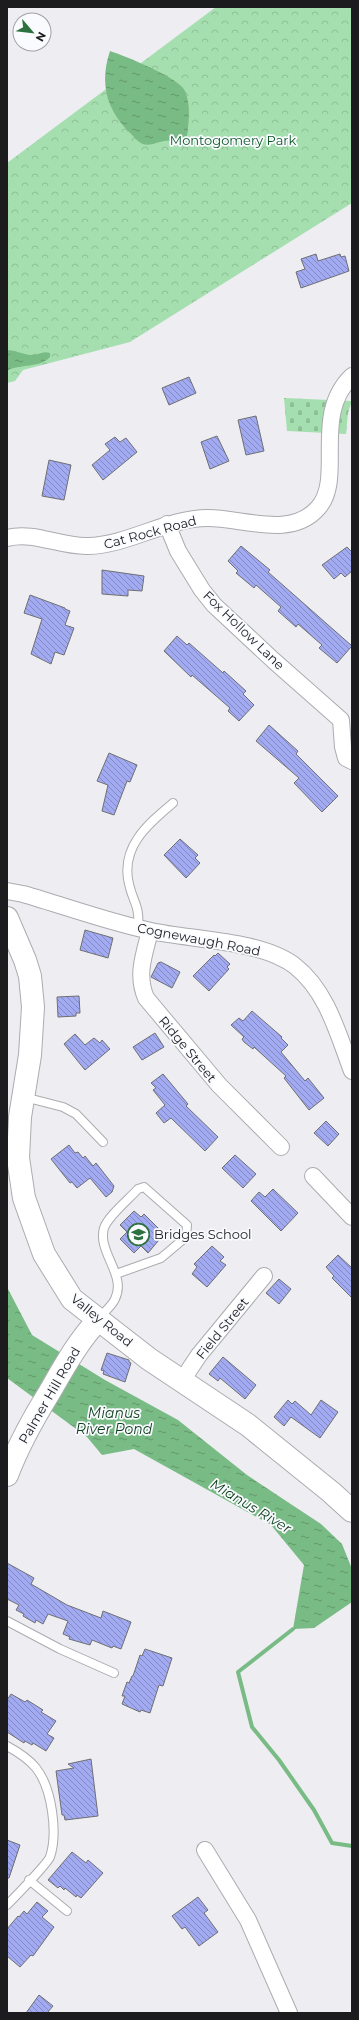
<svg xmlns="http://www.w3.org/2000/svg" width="359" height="2020" font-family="Montserrat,sans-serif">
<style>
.forest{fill:url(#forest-crowns)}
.cemetery{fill:url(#cemetery-stones)}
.water{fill:url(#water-ripples)}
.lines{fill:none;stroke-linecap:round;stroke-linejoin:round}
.stream{stroke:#79bb85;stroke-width:4}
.building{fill:url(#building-back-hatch);stroke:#6e6f72}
.lane-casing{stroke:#abacb0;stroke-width:10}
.street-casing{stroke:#abacb0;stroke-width:18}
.secondary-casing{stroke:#abacb0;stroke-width:24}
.lane{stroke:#fff;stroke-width:8}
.street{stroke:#fff;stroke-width:16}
.secondary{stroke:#fff;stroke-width:22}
.labels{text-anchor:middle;stroke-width:3.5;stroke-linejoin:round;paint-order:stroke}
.park-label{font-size:13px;fill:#0a5624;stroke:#fafbff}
.street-label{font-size:13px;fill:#1c1c1e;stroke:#fafbff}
.poi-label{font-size:13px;fill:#1c1c1e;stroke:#fafbff;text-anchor:start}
.water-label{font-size:14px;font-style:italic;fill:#0d3e1b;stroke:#fafbff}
</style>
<defs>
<pattern id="forest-crowns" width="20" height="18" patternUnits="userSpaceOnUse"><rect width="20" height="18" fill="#a6dfaf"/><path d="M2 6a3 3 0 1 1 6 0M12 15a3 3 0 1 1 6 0" fill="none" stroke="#8ebf96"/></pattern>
<pattern id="cemetery-stones" width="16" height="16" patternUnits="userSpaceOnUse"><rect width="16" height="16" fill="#a6dfaf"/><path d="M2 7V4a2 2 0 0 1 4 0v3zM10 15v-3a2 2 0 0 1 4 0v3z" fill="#8ebf96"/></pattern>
<pattern id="water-ripples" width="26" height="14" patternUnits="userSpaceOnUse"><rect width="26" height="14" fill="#79bb85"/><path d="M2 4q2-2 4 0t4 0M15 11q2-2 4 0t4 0" fill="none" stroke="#62976c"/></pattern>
<pattern id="building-back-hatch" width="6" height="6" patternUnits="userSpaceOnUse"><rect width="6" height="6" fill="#a2abf2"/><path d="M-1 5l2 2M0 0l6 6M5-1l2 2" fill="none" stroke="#838ac3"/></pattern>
</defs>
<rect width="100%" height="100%" fill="#ededf2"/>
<path class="forest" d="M 216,7 L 352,7 L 352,203 L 130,342 L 23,370 L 15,381 L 7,383 L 7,163 Z"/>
<path class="cemetery" d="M 284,398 L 352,401 L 348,413 L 346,434 L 287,431 Z"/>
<path class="water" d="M 110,51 C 125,56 180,78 185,91 C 192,107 188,127 186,144 L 181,147 C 178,145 174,143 170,141 C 161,139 152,147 143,144 C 137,142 132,134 127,130 C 105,107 100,81 110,51 Z
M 7,350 C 15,350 22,354 30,355 C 38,356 42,350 50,353 L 50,357 C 39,369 20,363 7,371 Z
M 7,1287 L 32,1335 L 105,1380 L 178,1420 L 247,1475 L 321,1524 L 342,1544 L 352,1569 L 352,1602 L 314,1628 L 293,1629 L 304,1565 L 271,1525 L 134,1449 L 102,1455 L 87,1437 L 7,1378 Z"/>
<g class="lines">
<path class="stream" d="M 293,1629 L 238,1672 L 252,1727 L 279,1760 L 314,1810 L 332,1843 L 352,1846"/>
</g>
<path class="building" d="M 316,254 L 318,261 L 340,254 L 341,257 L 345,256 L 349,271 L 301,288 L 296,272 L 305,269 L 301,259 Z
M 189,377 L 196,393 L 169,405 L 162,388 Z
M 256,416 L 264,451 L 246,455 L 238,420 Z
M 217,436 L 229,461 L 210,469 L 201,442 Z
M 115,437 L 120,442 L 126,438 L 137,452 L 103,480 L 92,465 L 110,450 L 105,444 Z
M 49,460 L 71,465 L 64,500 L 42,496 Z
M 241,546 L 270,570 L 268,572 L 352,646 L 337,663 L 319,648 L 322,645 L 298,624 L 296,627 L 278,611 L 281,607 L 256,585 L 254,588 L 236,573 L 238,571 L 228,561 Z
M 347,547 L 352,552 L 352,571 L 345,577 L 341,573 L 334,579 L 322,565 Z
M 102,570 L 144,576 L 142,591 L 128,590 L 128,596 L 102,594 Z
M 30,595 L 65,608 L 65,609 L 70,611 L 65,625 L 74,628 L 64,655 L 55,652 L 51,664 L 31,654 L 42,619 L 24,613 Z
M 177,636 L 187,645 L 189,643 L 223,673 L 224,671 L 246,691 L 243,694 L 254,705 L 239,721 L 228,711 L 230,708 L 192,675 L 191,677 L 164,651 Z
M 269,725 L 298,751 L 296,754 L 338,796 L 322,812 L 294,783 L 299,778 L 256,741 Z
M 109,753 L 137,765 L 130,782 L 127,781 L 114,815 L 102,811 L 108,785 L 97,781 Z
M 180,839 L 198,855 L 195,858 L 200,863 L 186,878 L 164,855 Z
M 85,930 L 113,938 L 108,958 L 80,950 Z
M 218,953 L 230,964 L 227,967 L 229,969 L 209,991 L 193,976 L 214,955 L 215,956 Z
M 161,962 L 180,972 L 172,988 L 151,977 L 158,963 Z
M 79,996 L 80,1013 L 76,1013 L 76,1016 L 58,1017 L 57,997 Z
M 252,1011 L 282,1037 L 281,1038 L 288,1045 L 281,1052 L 305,1081 L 308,1078 L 324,1098 L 309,1110 L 284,1078 L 286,1076 L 254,1047 L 253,1049 L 244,1042 L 242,1039 L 244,1037 L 231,1025 L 239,1018 L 243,1021 Z
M 155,1033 L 164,1047 L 142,1060 L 133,1047 Z
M 75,1034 L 85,1045 L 94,1038 L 100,1043 L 102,1040 L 110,1049 L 85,1070 L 64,1044 Z
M 163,1074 L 188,1104 L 186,1106 L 218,1137 L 205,1151 L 171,1118 L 164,1123 L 156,1113 L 165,1105 L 153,1090 L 156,1088 L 151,1083 Z
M 326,1121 L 339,1134 L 328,1146 L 314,1133 Z
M 69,1145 L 75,1153 L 78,1152 L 83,1158 L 85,1156 L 93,1166 L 96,1163 L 114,1186 L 112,1192 L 106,1197 L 90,1178 L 77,1188 L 72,1182 L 70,1183 L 51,1159 Z
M 235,1155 L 256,1174 L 243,1188 L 222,1168 Z
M 273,1189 L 298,1213 L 281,1231 L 251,1201 L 259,1192 L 265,1197 Z
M 134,1211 L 141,1217 L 144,1214 L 164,1234 L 148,1253 L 141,1246 L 134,1253 L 120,1239 L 127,1232 L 120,1225 Z
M 212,1246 L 224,1257 L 220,1261 L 226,1265 L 207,1287 L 192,1274 L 197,1267 L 194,1264 Z
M 338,1255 L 352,1268 L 352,1298 L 332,1278 L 334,1276 L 326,1267 Z
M 279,1279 L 291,1289 L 279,1304 L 266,1293 Z
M 107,1353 L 129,1360 L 129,1362 L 131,1363 L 125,1382 L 103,1374 L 104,1371 L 101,1370 Z
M 223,1357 L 256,1385 L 245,1399 L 220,1378 L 218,1381 L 209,1374 Z
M 288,1400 L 292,1404 L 295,1401 L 311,1415 L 321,1400 L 338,1412 L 320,1438 L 291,1417 L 284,1426 L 274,1417 Z
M 7,1563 L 34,1578 L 31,1584 L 67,1605 L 101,1618 L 103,1611 L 131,1622 L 121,1649 L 113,1646 L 112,1648 L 92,1640 L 90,1645 L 69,1639 L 70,1637 L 63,1634 L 68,1621 L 48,1614 L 43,1624 L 36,1620 L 35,1623 L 23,1616 L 24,1614 L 16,1610 L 19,1605 L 7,1599 Z
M 145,1649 L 172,1658 L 163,1686 L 159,1685 L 150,1713 L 141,1710 L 140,1712 L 122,1704 L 125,1696 L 122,1696 L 127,1682 L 129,1683 L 132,1676 L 133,1676 L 140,1655 L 142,1656 Z
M 11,1694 L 25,1702 L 27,1700 L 43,1710 L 41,1712 L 56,1721 L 47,1734 L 54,1738 L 46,1751 L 33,1743 L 32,1745 L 25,1741 L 24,1743 L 7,1732 L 7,1700 Z
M 91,1759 L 98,1816 L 65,1820 L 64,1815 L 62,1815 L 56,1771 L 74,1768 L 68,1764 Z
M 7,1840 L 20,1845 L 9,1878 L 7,1878 Z
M 72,1852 L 86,1863 L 88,1860 L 103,1873 L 81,1898 L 77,1895 L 76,1897 L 65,1888 L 64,1890 L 60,1886 L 58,1888 L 48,1880 Z
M 198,1897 L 208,1910 L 204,1913 L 218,1932 L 199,1946 L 185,1927 L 182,1929 L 172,1916 Z
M 37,1902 L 48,1911 L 42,1917 L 54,1927 L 33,1956 L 31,1955 L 20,1967 L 7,1956 L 7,1929 L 18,1916 L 19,1917 L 24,1911 L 27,1914 Z
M 39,1995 L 53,2006 L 47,2013 L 26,2013 Z"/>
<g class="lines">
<defs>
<path id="lane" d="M 138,928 C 140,904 133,903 129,884 C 120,847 148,824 173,803
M 24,1097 L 63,1107 L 76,1114 L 103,1142
M 99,1318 C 104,1312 112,1306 115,1299 C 127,1275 97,1252 104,1228 C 108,1216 129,1199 138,1189 L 144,1187 L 187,1225 L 186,1237 L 161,1258 L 116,1274
M 7,1621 L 60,1649 L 114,1673
M 7,1746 C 18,1752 28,1758 36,1768 C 52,1788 58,1833 50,1857 C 47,1864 15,1897 7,1905
M 29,1880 L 67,1911"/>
<path id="street" d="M 167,524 L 178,551 L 202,590 L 214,605 L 273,660 L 341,720 L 343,747 L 346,758 L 352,761
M 7,538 C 35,531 60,547 88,546 C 129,545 166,518 208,518 C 243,518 291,539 318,508 C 345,478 311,415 352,376
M 7,891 L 23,894 C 65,906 108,922 151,931 C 192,940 262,940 295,966 C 327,991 338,1034 352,1071
M 150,931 C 144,955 136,975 146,998 L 219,1085 L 281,1147
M 313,1176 L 352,1217
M 183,1382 L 189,1370 L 199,1355 L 264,1276
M 205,1850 L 248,1920 L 289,2013"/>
<path id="secondary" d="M 7,918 L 25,960 L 30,976 L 33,1007 L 30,1055 L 20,1117 L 18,1158 L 24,1198 L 44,1254 L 72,1299 L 149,1359 L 248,1425 L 331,1492 L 352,1511
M 7,1475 C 18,1446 33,1419 49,1393 C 64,1367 78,1341 99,1319"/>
</defs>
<use href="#lane" class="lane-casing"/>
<use href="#street" class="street-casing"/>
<use href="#secondary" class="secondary-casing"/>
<use href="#lane" class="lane"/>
<use href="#street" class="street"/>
<use href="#secondary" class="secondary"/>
</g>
<defs>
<symbol id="school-ring" viewBox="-11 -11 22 22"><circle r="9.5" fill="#fafbff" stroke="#2d723e" stroke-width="1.5"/><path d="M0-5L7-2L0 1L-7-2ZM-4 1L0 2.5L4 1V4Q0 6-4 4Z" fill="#2d723e"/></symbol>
</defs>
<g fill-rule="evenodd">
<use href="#school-ring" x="126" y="1222" width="25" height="25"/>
</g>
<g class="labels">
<g class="park-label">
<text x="233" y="145">Montogomery Park</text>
</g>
<g class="street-label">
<text transform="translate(150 532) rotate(-15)" y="5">Cat Rock Road</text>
<text transform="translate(244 630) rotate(44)" y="5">Fox Hollow Lane</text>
<text transform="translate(199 939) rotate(11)" y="5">Cognewaugh Road</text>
<text transform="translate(188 1049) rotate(50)" y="5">Ridge Street</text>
<text transform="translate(102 1320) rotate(39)" y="5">Valley Road</text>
<text transform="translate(222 1328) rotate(-51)" y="5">Field Street</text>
<text transform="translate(49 1395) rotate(-60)" y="5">Palmer Hill Road</text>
</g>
<g class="poi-label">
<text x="154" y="1239">Bridges School</text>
</g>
<g class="water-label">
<text x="114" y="1418">Mianus<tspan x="114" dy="16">River Pond</tspan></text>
<text transform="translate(251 1506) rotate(31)" y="5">Mianus River</text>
</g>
</g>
<rect width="359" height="2020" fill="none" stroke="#1c1c1e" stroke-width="16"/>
<g transform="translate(32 32) rotate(118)"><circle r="19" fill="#fafbff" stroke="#a1a2a5"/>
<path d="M0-3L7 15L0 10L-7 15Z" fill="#2d723e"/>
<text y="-6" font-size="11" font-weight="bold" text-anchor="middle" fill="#1c1c1e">N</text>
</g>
</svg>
